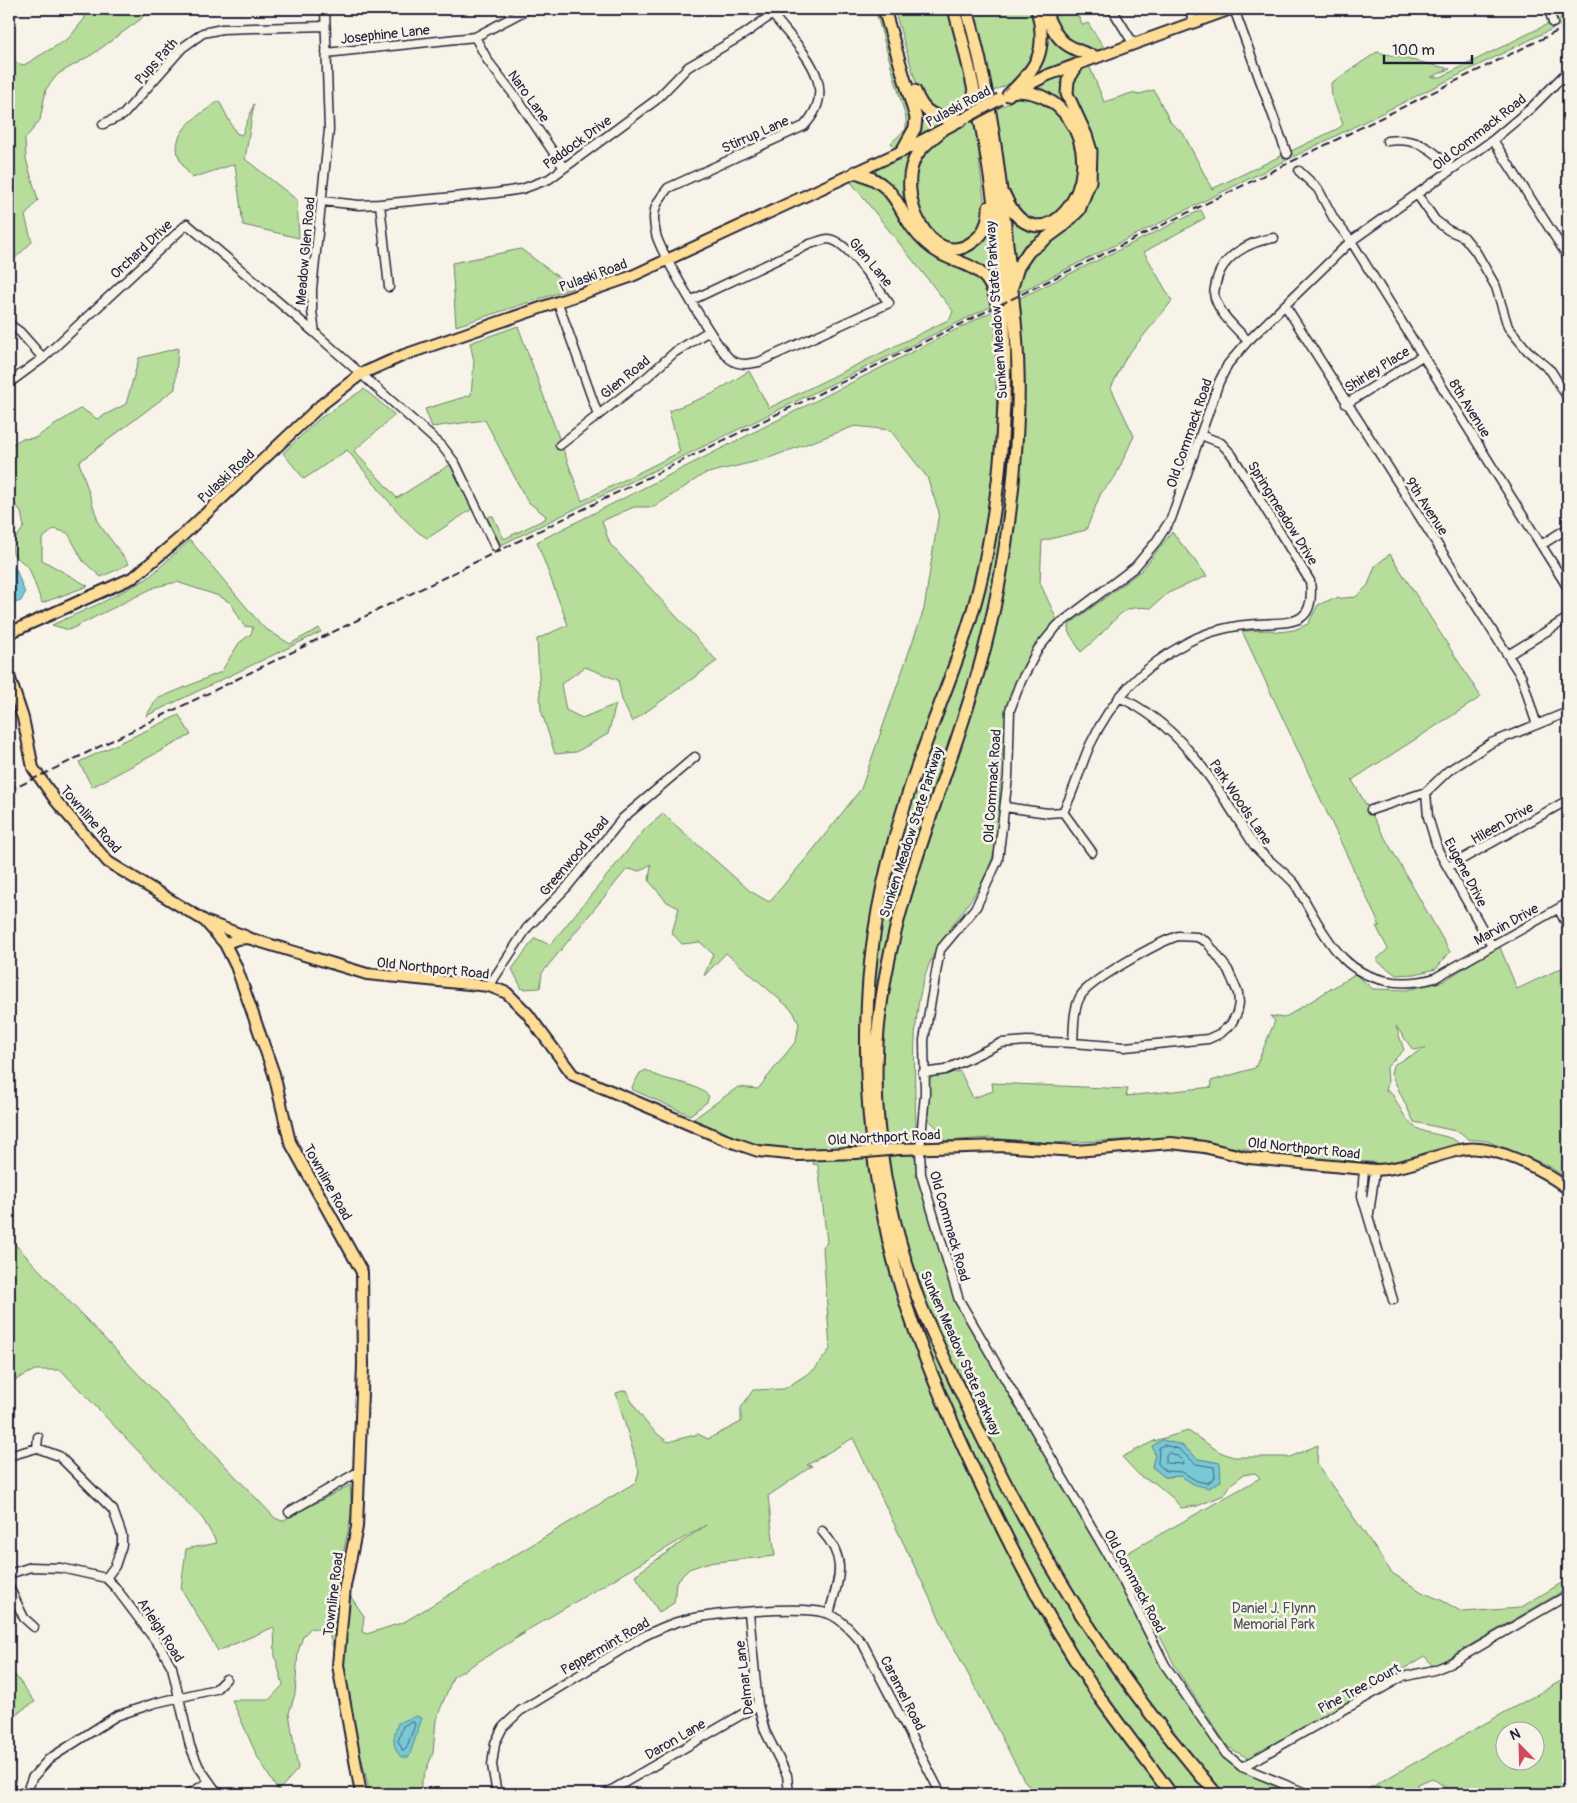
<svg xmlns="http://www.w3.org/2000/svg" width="1577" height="1803" font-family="Pangolin,sans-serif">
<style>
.green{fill:#b6de9a;stroke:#6c806a;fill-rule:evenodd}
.water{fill:#79c8d5;stroke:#568697}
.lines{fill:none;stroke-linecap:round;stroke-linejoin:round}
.shore{stroke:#456479;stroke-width:1}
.minor-casing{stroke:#22223b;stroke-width:11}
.major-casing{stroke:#22223b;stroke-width:14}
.highway-casing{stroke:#22223b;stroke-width:15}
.minor{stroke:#f7f3e8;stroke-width:8}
.major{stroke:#fedd96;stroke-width:10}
.highway{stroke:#fedd96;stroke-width:11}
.rail{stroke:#22223b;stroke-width:2;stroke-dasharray:8 4;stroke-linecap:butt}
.major-bridge-casing{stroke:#22223b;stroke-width:14;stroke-linecap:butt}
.major-bridge{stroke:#fedd96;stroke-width:10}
.labels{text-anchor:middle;stroke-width:5;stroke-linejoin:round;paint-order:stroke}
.street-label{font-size:14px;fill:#22223b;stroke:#f7f3e8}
.park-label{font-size:14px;fill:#475153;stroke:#f7f3e8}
</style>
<rect width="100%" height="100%" fill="#f7f3e8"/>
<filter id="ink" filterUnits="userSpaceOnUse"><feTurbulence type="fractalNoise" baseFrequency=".02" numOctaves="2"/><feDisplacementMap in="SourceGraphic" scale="10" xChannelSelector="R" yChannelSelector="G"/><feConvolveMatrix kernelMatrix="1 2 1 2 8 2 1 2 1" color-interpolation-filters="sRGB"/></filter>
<g filter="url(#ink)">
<path class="green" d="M 84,9 L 149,9 L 141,19 L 93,54 L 58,74 L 46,89 L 40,120 L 25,139 L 26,159 L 38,200 L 25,216 L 32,242 L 9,264 L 9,61 L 24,65 L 69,38 L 85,18 Z
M 875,9 L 881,9 L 913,129 L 903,144 L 896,149 L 891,143 L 906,129 L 906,118 Z
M 894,9 L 948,9 L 975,101 L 962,108 L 962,111 C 945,117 930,111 920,96 Z
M 973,9 L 1033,9 L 1039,43 L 1024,77 L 989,93 L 987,66 Z
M 1040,9 L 1079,56 L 1032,74 Z
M 1047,9 L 1053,9 L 1058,16 L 1074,9 L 1083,25 L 1088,23 L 1105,49 L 1092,51 L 1060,37 Z
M 1568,14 L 1568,21 L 1018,293 L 1018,285 L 1025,262 L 1080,211 L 1079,112 L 1069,83 L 1080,67 L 1089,65 L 1104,102 L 1135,92 L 1136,95 L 1154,90 L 1171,123 L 1183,133 L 1212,189 L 1339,128 L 1343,124 L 1332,97 L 1331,83 L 1377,52 L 1450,69 L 1431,77 L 1441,77 Z
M 1070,72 L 1065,80 L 1063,91 L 1083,136 L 1088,155 L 1088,177 L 1082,194 L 1066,221 L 1026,250 L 1014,268 L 1006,208 C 1015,213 1020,224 1033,227 C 1093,240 1115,110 1029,89 Z
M 1020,96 L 1044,99 L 1071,128 L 1080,162 L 1075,193 L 1057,216 L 1040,221 L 1025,218 L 1008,194 L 994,111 Z
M 219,101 L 236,133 L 242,135 L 254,104 L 245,159 L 297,200 L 299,238 L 243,225 L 235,164 L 192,178 C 188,172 182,165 179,158 C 169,130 201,114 219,101 Z
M 915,101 L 942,123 L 914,137 Z
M 975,118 L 980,135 L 979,160 L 986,215 L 982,229 L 971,239 L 958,244 L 946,243 L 934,237 L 923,223 L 911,178 L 920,159 L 936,139 Z
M 918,149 L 908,207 L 947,250 L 988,228 L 995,283 L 924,238 L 893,188 L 882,178 L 869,173 Z
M 861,177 L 878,182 L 912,230 L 980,273 L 994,305 L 501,545 L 487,518 L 490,516 L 493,516 L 504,539 L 545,519 L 546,516 L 527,501 L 485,420 L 432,427 L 425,409 L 471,395 L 474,361 L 470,343 L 518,326 L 582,501 L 680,452 L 669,411 L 712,394 L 749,371 L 769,408 L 950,319 L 953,311 L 850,181 L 850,178 Z
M 1201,210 L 1205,218 L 1144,252 L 1172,301 L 1126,357 L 1111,388 L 1134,436 L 1115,477 L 1101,493 L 1086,530 L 1042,541 L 1040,583 L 1057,620 C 1048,632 1036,643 1029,656 C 1005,699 1003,740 1000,788 C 999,811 999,837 992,859 C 980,896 951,922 933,956 C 907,1007 916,1083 916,1139 L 914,1143 L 884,1143 L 881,1113 L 881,1050 L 886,995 L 899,926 L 920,858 L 1008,543 L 1019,321 L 1022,319 L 1018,299 Z
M 521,249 L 573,288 L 456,326 L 452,263 Z
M 995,310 L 997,454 L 992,508 L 978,574 L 872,923 L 865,1121 L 863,1122 L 866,1145 L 856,1146 L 856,1148 L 816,1151 L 744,1143 L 691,1122 L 692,1120 L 738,1087 L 758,1089 L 796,1041 L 799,1024 L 793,1011 L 726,953 L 704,976 L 713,954 L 700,942 L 682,944 L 672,933 L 679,908 L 667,902 L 649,881 L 651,864 L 640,871 L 627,869 L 542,973 L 540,988 L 522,989 L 512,969 L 535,938 L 550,945 L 646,828 L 663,814 L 750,891 L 769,902 L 809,855 L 861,789 L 924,609 L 939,512 L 927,477 L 890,430 L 855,426 L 766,459 L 704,474 L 654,507 L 634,507 L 602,521 L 610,544 L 717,661 L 632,722 L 622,700 L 618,680 L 585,667 L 561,684 L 566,710 L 582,718 L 616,704 L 608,734 L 576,752 L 555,754 L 541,710 L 537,639 L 568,625 L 537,542 Z
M 178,348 L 175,389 L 79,462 L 99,524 L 129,564 L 101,577 L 83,561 L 68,533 L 54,529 L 42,539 L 42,560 L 88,586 L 42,603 L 29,568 L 13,554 L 12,543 L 24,527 L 21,512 L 9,495 L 9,446 L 21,439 L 35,438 L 81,408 L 97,419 L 126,404 L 139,358 Z
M 364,389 L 395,415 L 354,451 L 397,498 L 451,464 L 475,507 L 428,538 C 410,533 362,467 347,450 L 304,479 L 283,453 L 319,419 Z
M 1005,451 L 1010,451 C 1005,531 992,612 970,689 C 945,772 908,852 888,937 C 882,964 879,991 875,1019 L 870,1019 L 872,983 L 884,899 L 908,807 L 951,683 Z
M 1172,532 L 1207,576 L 1168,593 L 1151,608 C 1122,605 1120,615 1102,633 C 1095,640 1088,646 1081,652 L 1068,631 L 1070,624 L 1142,570 Z
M 190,540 L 263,627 L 290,644 L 319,628 L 321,632 L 146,716 L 157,699 L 221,672 L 239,643 L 251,634 L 253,627 L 244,626 L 231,603 L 219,596 L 177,582 L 155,587 L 69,630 L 52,625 L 101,603 L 148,578 Z
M 1390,554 L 1481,697 L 1352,780 L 1450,952 L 1436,969 L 1415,974 L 1396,975 L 1376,960 L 1388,949 L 1376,926 L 1380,926 L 1242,631 L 1270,630 L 1279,632 L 1294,630 L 1308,624 L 1318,605 L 1332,599 L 1356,597 L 1368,585 L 1375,566 Z
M 179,715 L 191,735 L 92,787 L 79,762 Z
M 1499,945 L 1517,989 L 1568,965 L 1568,1180 L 1549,1166 L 1487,1141 L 1468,1139 L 1460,1132 L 1414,1122 L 1391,1074 L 1393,1065 L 1426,1048 L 1413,1050 L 1396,1026 L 1404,1050 L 1387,1067 L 1388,1083 L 1386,1091 L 1390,1091 C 1397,1101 1405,1121 1415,1127 C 1429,1136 1446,1133 1459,1143 L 1392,1166 L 1371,1162 L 1280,1157 L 1253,1150 L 1168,1138 L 1053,1143 L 989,1138 L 944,1141 L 937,1128 L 929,1120 L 927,1075 L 940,1076 L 960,1071 L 973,1098 L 993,1091 L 992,1083 L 1128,1089 L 1126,1096 L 1212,1087 L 1211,1081 L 1255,1068 L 1275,1021 L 1270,1016 L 1284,1018 L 1355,974 L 1373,989 L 1407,990 L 1444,981 Z
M 646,1070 C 665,1083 692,1080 709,1096 L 707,1102 L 690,1115 L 633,1090 L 632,1087 L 640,1073 Z
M 914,1154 L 929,1214 L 960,1309 L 1115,1573 L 1175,1686 L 1222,1753 L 1243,1769 L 1296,1794 L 1222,1794 L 1138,1690 L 1071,1591 L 1010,1485 L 923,1303 L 899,1226 L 886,1156 Z
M 855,1156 L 855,1159 L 870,1157 L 887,1253 L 994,1522 L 1166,1794 L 1036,1794 L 1024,1780 L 947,1634 L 853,1438 L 807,1465 L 812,1466 L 768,1496 L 775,1556 L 706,1563 L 689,1569 L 676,1582 L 674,1603 L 659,1612 L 635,1575 L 706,1525 L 514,1638 L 525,1633 L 453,1677 L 436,1720 L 433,1753 L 421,1783 L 420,1794 L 370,1794 L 343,1678 L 328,1631 L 311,1628 L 303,1636 L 298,1652 L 295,1694 L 289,1713 L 298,1769 L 278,1791 L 257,1756 L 232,1700 L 269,1700 L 283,1685 L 275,1656 L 274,1627 L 218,1651 L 181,1588 L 186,1549 L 217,1543 L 203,1519 L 61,1370 L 35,1370 L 9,1383 L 9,1238 L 275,1518 L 282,1521 L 350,1485 L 352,1512 L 338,1578 L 364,1616 L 362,1632 L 367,1634 L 404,1622 L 636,1482 L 639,1471 L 616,1393 L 626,1390 C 636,1412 649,1429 668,1442 L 698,1434 L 708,1439 L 741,1422 L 741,1408 L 753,1390 L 784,1389 L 815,1369 L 830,1349 L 823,1247 L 827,1242 L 818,1165 L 813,1164 L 814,1161 Z
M 907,1279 L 1047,1567 L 1212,1794 L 1175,1794 L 1101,1692 L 1042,1596 L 950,1412 L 903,1281 Z
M 1188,1431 L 1220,1452 L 1233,1457 L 1290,1457 L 1318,1445 L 1317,1464 L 1392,1573 L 1422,1592 L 1443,1601 L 1462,1612 L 1520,1608 L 1568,1579 L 1568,1588 L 1433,1667 L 1425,1656 L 1251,1760 L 1228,1747 L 1177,1670 L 1120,1557 L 1260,1478 L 1255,1473 L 1243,1475 L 1231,1484 L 1224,1495 L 1197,1506 L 1181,1508 L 1174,1499 L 1155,1483 L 1141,1477 L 1122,1457 L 1154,1441 ZM 1162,1440 L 1181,1445 L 1198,1459 L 1220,1463 L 1195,1485 L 1181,1476 L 1165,1477 L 1152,1467 L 1155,1455 Z
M 9,1667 L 35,1702 L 9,1718 Z
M 1568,1677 L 1568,1794 L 1455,1794 L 1432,1778 L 1418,1784 L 1412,1794 L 1359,1794 ZM 1534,1730 L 1534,1760 L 1504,1760 L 1504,1730 Z"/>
<path class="water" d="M 9,564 L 16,569 L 25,593 L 21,601 L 9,605 Z
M 1162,1440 L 1182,1445 L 1198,1459 L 1220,1463 L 1221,1481 L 1209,1488 L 1195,1485 L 1181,1476 L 1165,1477 L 1152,1467 L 1155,1455 L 1152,1446 Z
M 416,1716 L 422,1718 L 409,1757 L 401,1757 C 391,1745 393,1737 398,1723 Z"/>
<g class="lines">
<path class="shore" d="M 1164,1445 L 1179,1449 L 1196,1464 L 1214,1467 L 1215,1478 L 1207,1483 L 1197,1481 L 1182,1472 L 1166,1471 L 1158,1464 L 1159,1448 Z
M 1169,1453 L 1176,1455 L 1183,1461 L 1183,1464 L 1166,1463 L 1166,1455 Z
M 414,1722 L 415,1725 L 406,1749 L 403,1751 L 398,1741 L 403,1726 Z"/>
<defs>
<path id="minor" d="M 325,9 L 329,130 L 312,289 L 312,311 L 315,333 L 442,446 L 455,463 L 495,546
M 1112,9 L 1133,43
M 1189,9 L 1194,22
M 1234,9 L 1287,154
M 1549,9 L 1553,23
M 475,37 L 488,61 L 518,100 L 564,168
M 326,53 L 475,37 L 528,9
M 103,124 L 123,115 L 182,48 L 203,33 L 222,29 L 325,26
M 1493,140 L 1568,257
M 1387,141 C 1416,137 1433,148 1451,169
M 1299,171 L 1318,189 L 1334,219 L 1351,241 L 1568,588
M 1417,194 L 1435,220 L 1448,230 L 1464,237 L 1476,252 L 1496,287 L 1508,327 L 1527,350 L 1551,371 L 1568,398
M 322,201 L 359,205 L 380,204 L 496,193 L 522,189 L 549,179 L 656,100 L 688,67 L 743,35 L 780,9
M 380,204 L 389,287
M 692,300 L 810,244 C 815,243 823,239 828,239 C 848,240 877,288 889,303 L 759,362 C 749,364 739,366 730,359 C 717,348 659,250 656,234 C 651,212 655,204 668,188 L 804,126 C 843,85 799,49 773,15
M 558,303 L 598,415
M 1285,305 L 1521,676 C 1528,692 1530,708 1537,724
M 9,324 L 20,332 L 43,358
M 1248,341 C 1236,328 1221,316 1215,298 C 1213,294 1215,288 1216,283 C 1221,257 1249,241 1274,238
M 9,383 L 43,358 L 187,224 L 315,333
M 1346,404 L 1422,356
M 560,445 L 647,377 L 675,352 L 709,331
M 1541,545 L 1568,528
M 1508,655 L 1568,618
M 1119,697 C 1185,727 1216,787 1254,845 C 1266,860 1282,869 1295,884 C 1310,908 1324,939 1344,959 C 1368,983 1404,987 1435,978 L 1568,903
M 1005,807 L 1048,813 L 1063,812 C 1075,790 1080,767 1090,745 C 1112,698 1143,666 1188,642 C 1209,631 1235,625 1258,624 C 1292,622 1316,626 1310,581 L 1232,455 L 1221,443 L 1201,435
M 1371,810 L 1426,792
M 1063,812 L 1092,852
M 1448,867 L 1568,800
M 1559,910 L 1568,927
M 1178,936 L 1197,937 L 1207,942 L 1228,970 L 1238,993 L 1239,1003 L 1237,1013 L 1231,1024 L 1221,1033 L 1208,1039 L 1125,1047 L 1073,1043 C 1074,1029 1073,1010 1080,997 C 1088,981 1159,942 1178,936 Z
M 1492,946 L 1438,850 L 1428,817 L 1426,792 L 1448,771 L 1491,743 L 1568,712
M 489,986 L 527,928 L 567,887 L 623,818 L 695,757
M 923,1073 L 945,1070 L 1001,1043 L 1027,1041 L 1073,1043
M 1364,1169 L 1362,1196 L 1393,1300
M 1369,1214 L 1375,1170
M 37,1448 L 38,1437
M 9,1456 L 37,1448 L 59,1456 L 113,1510 L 122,1535 L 122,1545 L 115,1566 L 106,1578
M 289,1512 L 358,1472
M 822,1531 C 849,1561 838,1580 829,1614
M 9,1574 L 31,1567 L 61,1568 L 106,1578 L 115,1587 L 161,1648 L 172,1667 L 190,1746 L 199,1767 L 218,1794
M 9,1587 L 24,1618 L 34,1627
M 749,1613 L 758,1705 L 765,1731 L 787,1775 L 789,1794
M 1242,1767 L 1402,1677 L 1434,1670 L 1449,1664 L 1568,1595
M 26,1794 L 32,1778 L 49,1759 L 116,1716 L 155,1703 L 216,1689 L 226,1679
M 189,1794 L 209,1782
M 497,1794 L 492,1765 L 495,1743 L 503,1727 L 520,1711 L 642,1637 C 654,1631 665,1626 677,1622 C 704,1614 804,1604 829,1614 C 842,1619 854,1634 863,1644 L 941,1794
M 605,1794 L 758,1705
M 1308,1794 L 1242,1767 L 1226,1754 L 1165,1665 L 1123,1581 L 959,1300 L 921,1174 L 920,1149 L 925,1094 L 924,1040 L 940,950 L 976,907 L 998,860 L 1008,777 L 1010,710 L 1020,683 L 1038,649 L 1057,626 L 1135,567 L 1156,542 L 1171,519 L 1219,382 L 1228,364 L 1248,341 L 1351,241 L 1493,140 L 1531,108 L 1568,71"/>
<path id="major" d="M 1014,92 L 1048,75 L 1231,9
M 9,633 L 134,577 L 181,537 L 321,405 L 361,374 L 404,355 L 630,277 L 902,151 L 963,119
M 9,676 L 23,718 L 33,768 L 56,801 L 108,862 L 205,921 L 225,944 L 236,966 L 274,1074 L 290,1142 L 362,1272 L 363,1365 L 357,1527 L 345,1586 L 338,1665 L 361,1794
M 207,922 L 245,936
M 225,944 L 237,939 L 248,938 L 367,974 L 489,986 L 507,993 L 527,1013 L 573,1075 L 726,1140 L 758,1151 L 798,1155 L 856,1153
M 899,1149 L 1000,1146 L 1076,1151 L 1171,1143 L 1204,1147 L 1249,1158 L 1375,1170 C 1404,1169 1432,1156 1460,1150 C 1492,1142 1544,1170 1568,1189"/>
<path id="highway" d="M 884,9 L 916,118 L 915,128 L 902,151
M 954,9 C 1005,195 1025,399 979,588 C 962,656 932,720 911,785 C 890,848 874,913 869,979 C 861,1082 872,1189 901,1288 C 920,1351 947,1412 975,1472 C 1011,1549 1050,1625 1098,1695 C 1122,1729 1147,1761 1171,1794
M 967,9 C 987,79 997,152 1005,225 C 1011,284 1020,345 1018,405 C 1015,494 1003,584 979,669 C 941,803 876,931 876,1074 C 876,1149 892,1227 918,1298 C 930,1330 946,1362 961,1393 C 1013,1505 1075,1615 1150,1713 C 1172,1741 1194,1767 1216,1794
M 1044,9 C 1057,42 1063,46 1096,57
M 915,91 C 924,116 936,117 961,120
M 1008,95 C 1038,67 1048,51 1037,9
M 940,132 C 933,138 924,145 918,153 C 892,191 931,275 974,241 C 985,233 989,221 989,207
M 855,172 C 904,186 894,214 926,243 C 955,270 987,256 997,304
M 1005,196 C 1037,273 1114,184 1069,119 C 1057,102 1039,92 1018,91
M 1013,284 L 1018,267 L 1029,251 L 1063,226 L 1079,210 L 1090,181 L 1091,151 L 1086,135 L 1067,94 L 1068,80 L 1078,64"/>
</defs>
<use href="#minor" class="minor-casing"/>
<use href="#major" class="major-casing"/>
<use href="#highway" class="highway-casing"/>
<use href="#minor" class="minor"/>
<use href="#major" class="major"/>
<use href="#highway" class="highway"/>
<path class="rail" d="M 9,791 L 1568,26"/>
<defs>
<path id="major-bridge" d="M 967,117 L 1000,99
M 856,1153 L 899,1149"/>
</defs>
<use href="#major-bridge" class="major-bridge-casing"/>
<use href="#major-bridge" class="major-bridge"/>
</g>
</g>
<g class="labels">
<g class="street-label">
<text transform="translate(385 34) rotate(-6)" y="5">Josephine Lane</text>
<text transform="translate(156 61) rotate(-48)" y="5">Pups Path</text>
<text transform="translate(529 96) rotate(54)" y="5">Naro Lane</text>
<text transform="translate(958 106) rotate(-28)" y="5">Pulaski Road</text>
<text transform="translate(1479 132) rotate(-38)" y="5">Old Commack Road</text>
<text transform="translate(755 134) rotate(-24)" y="5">Stirrup Lane</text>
<text transform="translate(577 142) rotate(-36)" y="5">Paddock Drive</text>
<text transform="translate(141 249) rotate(-43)" y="5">Orchard Drive</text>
<text transform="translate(305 251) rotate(-85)" y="5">Meadow Glen Road</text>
<text transform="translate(871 262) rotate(50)" y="5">Glen Lane</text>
<text transform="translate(593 275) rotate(-20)" y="5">Pulaski Road</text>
<text transform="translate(996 310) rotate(-94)" y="5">Sunken Meadow State Parkway</text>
<text transform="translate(1377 369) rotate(-32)" y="5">Shirley Place</text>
<text transform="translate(625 377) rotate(-39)" y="5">Glen Road</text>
<text transform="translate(1470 408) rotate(58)" y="5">8th Avenue</text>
<text transform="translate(1189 433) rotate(-71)" y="5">Old Commack Road</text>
<text transform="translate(226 476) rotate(-43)" y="5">Pulaski Road</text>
<text transform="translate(1427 506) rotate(57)" y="5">9th Avenue</text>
<text transform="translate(1283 513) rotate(58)" y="5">Springmeadow Drive</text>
<text transform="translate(992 786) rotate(-86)" y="5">Old Commack Road</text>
<text transform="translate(1241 802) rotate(56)" y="5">Park Woods Lane</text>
<text transform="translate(91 819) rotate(49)" y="5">Townline Road</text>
<text transform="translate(1502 823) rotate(-30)" y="5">Hileen Drive</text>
<text transform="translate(911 832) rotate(-72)" y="5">Sunken Meadow State Parkway</text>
<text transform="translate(574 856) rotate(-50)" y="5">Greenwood Road</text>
<text transform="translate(1466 872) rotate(62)" y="5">Eugene Drive</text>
<text transform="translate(1506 924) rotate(-29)" y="5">Marvin Drive</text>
<text transform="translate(433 968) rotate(6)" y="5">Old Northport Road</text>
<text transform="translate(884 1137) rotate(-3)" y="5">Old Northport Road</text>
<text transform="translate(1304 1148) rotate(6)" y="5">Old Northport Road</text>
<text transform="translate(328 1182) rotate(61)" y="5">Townline Road</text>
<text transform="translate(950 1226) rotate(74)" y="5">Old Commack Road</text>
<text transform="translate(961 1353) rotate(66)" y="5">Sunken Meadow State Parkway</text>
<text transform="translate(1135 1581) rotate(62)" y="5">Old Commack Road</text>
<text transform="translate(333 1594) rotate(-83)" y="5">Townline Road</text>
<text transform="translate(161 1630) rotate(57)" y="5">Arleigh Road</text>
<text transform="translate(605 1646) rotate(-30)" y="5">Peppermint Road</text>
<text transform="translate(744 1678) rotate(-97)" y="5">Delmar Lane</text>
<text transform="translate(1359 1688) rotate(-28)" y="5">Pine Tree Court</text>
<text transform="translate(903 1693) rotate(63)" y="5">Caramel Road</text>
<text transform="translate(675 1739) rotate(-30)" y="5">Daron Lane</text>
</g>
<g class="park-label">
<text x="1274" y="1613">Daniel J. Flynn<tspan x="1274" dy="16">Memorial Park</tspan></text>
</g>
</g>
<rect width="1577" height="1803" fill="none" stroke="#f7f3e8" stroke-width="30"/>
<rect x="15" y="15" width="1547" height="1773" fill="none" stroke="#22223b" stroke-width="2" filter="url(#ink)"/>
<g transform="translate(1520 1746) rotate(337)"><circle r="24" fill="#f7f3e8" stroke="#a29fa3"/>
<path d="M0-4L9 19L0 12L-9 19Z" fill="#d1495b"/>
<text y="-8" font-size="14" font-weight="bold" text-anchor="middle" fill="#22223b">N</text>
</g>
<path d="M1384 55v8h88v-8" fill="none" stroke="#22223b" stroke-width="2.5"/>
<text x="1392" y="55" font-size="15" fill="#22223b" stroke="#f7f3e8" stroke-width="4" paint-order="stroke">100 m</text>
</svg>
